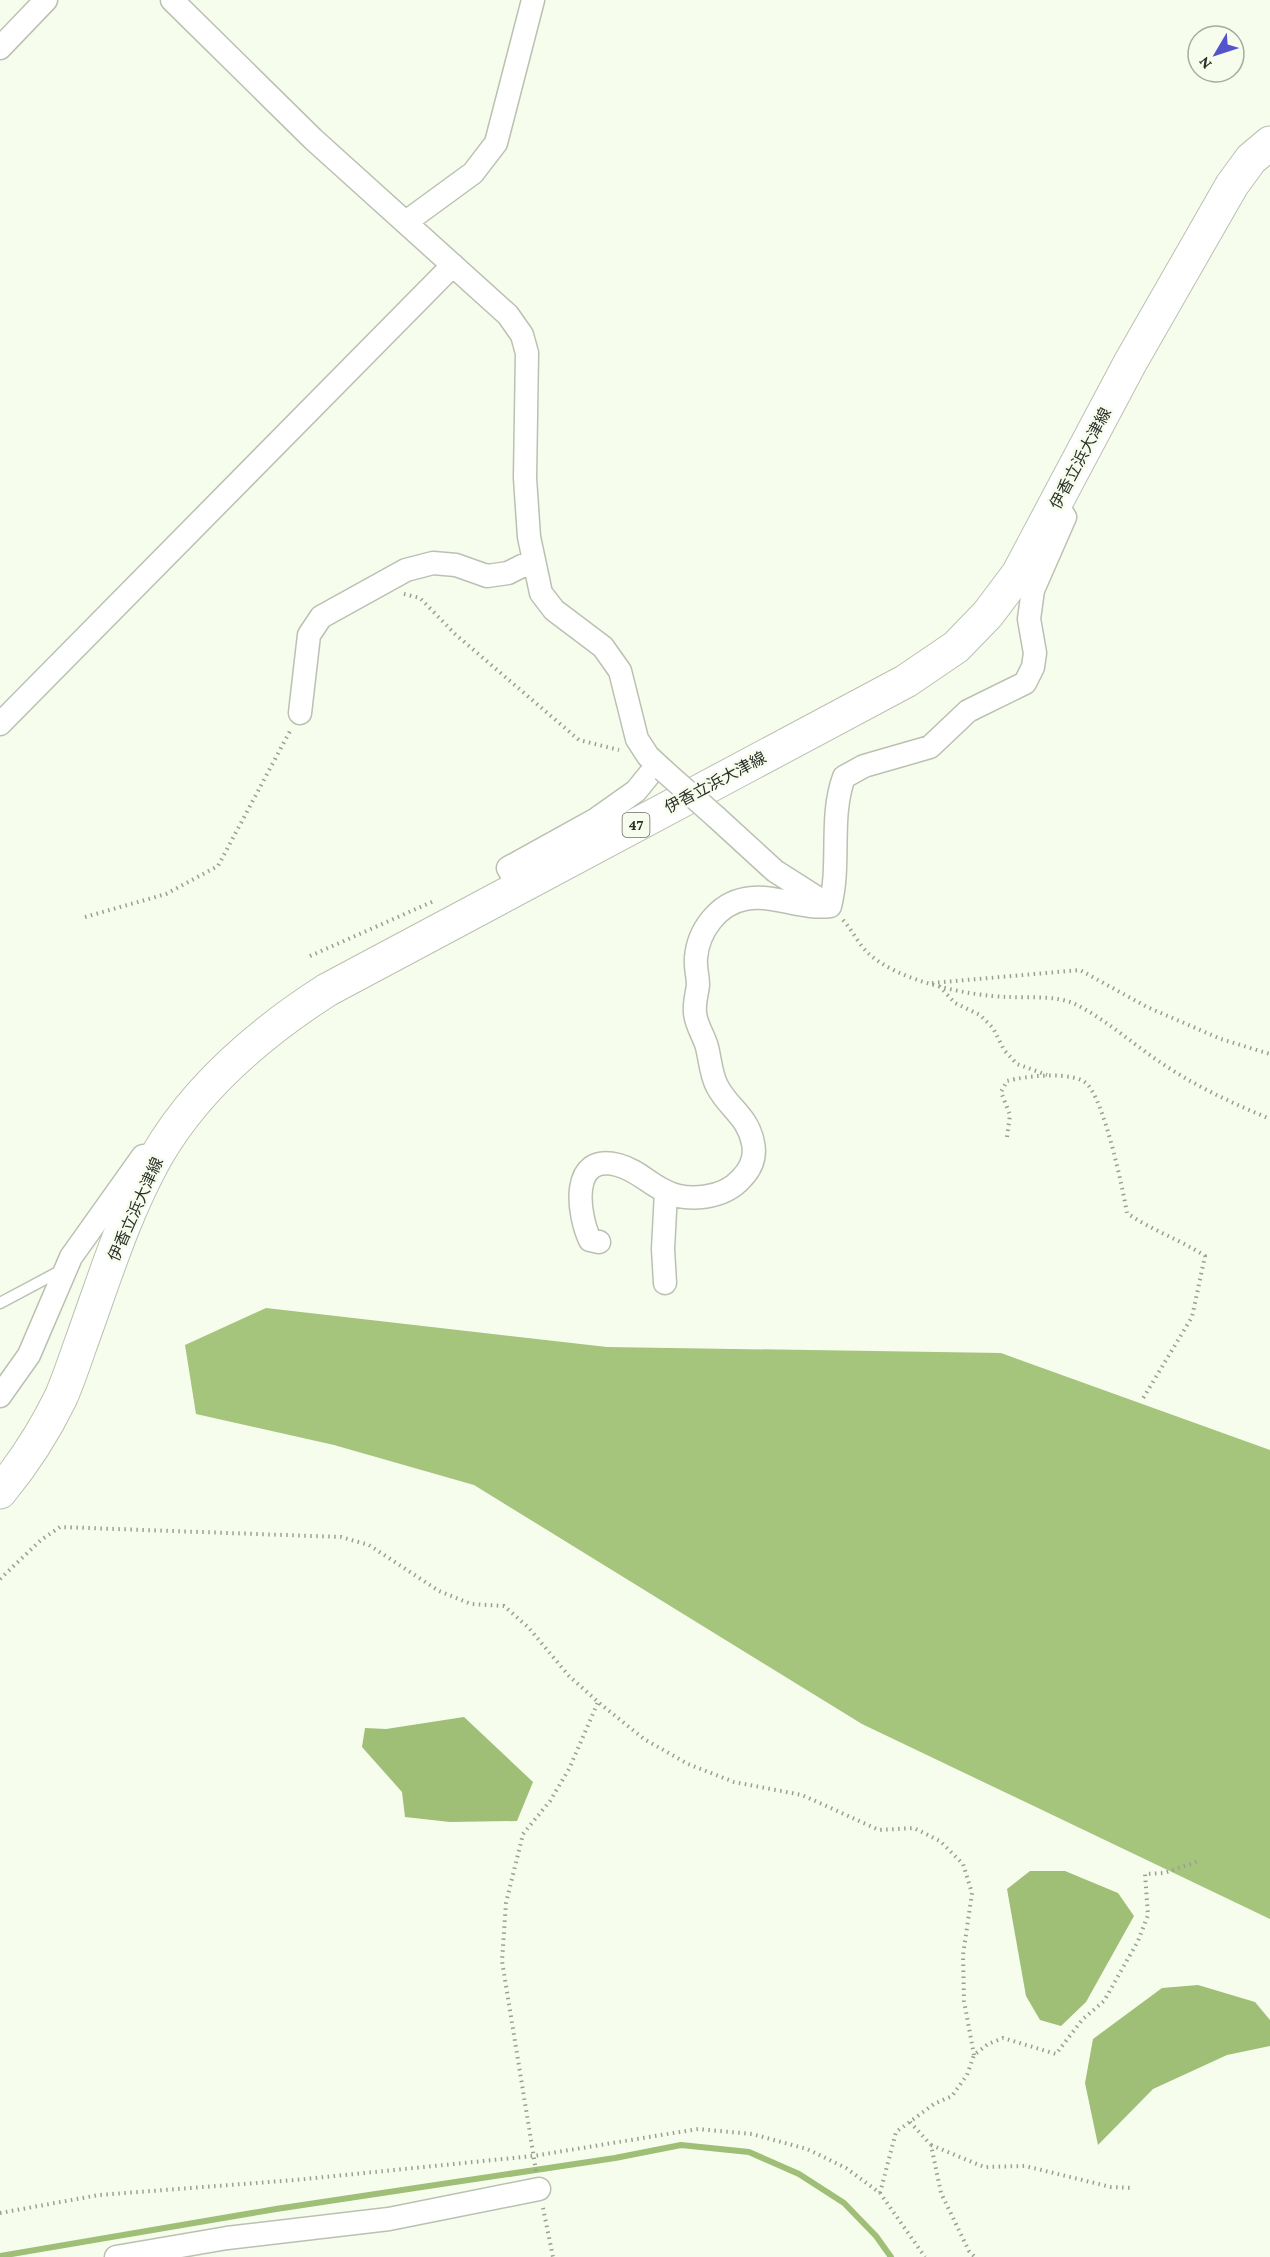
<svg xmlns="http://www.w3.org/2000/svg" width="1270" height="2257" font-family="'Crimson Pro','Noto Sans JP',serif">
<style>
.forest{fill:#a5c47c}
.water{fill:#9fbe76}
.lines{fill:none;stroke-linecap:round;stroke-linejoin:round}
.stream{stroke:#9fbe76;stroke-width:6}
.service-casing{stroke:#bac1b2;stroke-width:13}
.minor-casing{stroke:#bac1b2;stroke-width:25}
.primary-casing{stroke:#bac1b2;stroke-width:35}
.path{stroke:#9a9f94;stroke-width:4;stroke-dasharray:1.5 4.5;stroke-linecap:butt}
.service{stroke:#fff;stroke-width:10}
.minor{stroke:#fff;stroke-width:22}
.primary{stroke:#fff;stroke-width:33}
.minor-bridge-casing{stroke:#bac1b2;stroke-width:25;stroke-linecap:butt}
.minor-bridge{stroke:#fff;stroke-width:22}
.labels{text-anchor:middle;stroke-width:5;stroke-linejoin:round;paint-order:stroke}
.shield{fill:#f6fded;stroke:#696d64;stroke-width:1.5}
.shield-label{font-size:15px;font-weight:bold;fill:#2d2f2a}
.street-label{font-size:16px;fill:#2d2f2a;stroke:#f6fded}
</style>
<rect width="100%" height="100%" fill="#f6fded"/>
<path class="forest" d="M 266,1308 L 607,1347 L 1001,1353 L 1270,1450 L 1270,1919 L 862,1724 L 474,1485 L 334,1445 L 196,1414 L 185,1345 Z"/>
<path class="water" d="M 464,1717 L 533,1782 L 517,1821 L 450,1822 L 405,1817 L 402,1792 L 362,1747 L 365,1728 L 386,1729 Z
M 1030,1871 L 1065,1871 L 1118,1893 L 1134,1916 L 1086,2002 L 1061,2026 L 1040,2020 L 1026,1996 L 1007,1889 Z
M 1198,1985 L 1255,2002 L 1270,2020 L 1270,2046 L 1227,2055 L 1153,2089 L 1098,2145 L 1085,2083 L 1093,2039 L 1162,1988 Z"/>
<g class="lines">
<path class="stream" d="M 0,2256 L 276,2209 L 615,2158 L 681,2145 L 749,2152 L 799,2174 L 844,2203 L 876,2236 L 891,2257"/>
<defs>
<path id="service" d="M 0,1303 L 62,1270"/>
<path id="minor" d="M 172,0 L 313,139 L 508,315 L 522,335 L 527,353 L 525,478 L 529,537 L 541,593 L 554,610 L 603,647 L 620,671 L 637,739 L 648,756 L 663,770
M 0,48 L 46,0
M 406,222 L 473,173 L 496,143 L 533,0
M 300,713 L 309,635 L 321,617 L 406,570 L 433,563 L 456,565 L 487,576 L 508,573 L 534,560
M 0,724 L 453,265
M 716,817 L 775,871 L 830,906
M 519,887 L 508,868 L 595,820 L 636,791 L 657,765
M 830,906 C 841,864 829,818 844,777 L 864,766 L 930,747 L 968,711 L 1025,683 L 1033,667 L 1035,653 L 1029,619 L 1033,590 L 1065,517 L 1062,513
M 599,1242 L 590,1240 C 578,1215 569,1152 618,1165 C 637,1170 648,1183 665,1191 C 688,1203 724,1198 741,1179 C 751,1169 756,1157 753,1143 C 748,1116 728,1108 717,1086 C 711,1075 710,1059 707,1047 C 704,1036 695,1023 695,1012 C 694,1003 697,994 698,985 C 698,976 695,967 696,958 C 698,931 718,904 745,899 C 772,893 801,910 830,906
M 665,1283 L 663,1249 L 666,1192
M 0,1396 L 29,1355 L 71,1257 L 143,1156
M 116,2257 L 227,2238 L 389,2219 L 539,2189"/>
<path id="primary" d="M 0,1492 C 23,1464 45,1430 61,1397 C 68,1381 74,1363 80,1346 C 103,1283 123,1216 156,1157 C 196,1087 260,1033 327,990 L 906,681 L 956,647 L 988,614 L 1018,574 L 1130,363 L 1232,185 L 1251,159 L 1270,143"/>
</defs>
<use href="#service" class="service-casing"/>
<use href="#minor" class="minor-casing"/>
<use href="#primary" class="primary-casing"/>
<path class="path" d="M 404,594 L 420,598 L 455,634 L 579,740 L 619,750
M 85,917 L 166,894 L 218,866 L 290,731
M 843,920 C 852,930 858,943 867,952 C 896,981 969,996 1008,997 C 1029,998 1056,995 1075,1004 C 1109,1021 1137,1048 1169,1068 C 1201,1089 1235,1104 1270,1119
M 310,956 L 434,901
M 932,983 L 1080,970 L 1147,1007 L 1221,1039 L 1270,1054
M 939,986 L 955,1003 L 980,1015 L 993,1028 L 1004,1050 L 1017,1064 L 1047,1075
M 1007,1137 L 1010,1115 L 1001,1092 L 1007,1081 C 1025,1076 1075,1070 1088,1085 C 1105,1105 1122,1185 1127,1213 C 1151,1230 1179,1239 1205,1256 L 1192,1317 L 1142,1400
M 0,1579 L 41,1540 L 60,1527 L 341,1537 L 369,1545 L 439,1591 L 471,1604 L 504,1606 L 528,1627 L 569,1676 L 598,1702 L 644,1739 L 688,1764 L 734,1782 L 802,1795 L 879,1830 L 914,1828 L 940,1841 L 963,1864 L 972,1893 L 963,1955 L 964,2001 L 974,2055
M 910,2122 L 931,2145 L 941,2193 L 969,2251 L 975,2257
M 931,2145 L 984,2167 L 1025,2166 L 1111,2187 L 1133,2188
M 536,2171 L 502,1961 L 506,1903 L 523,1834 L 550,1801 L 569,1769 L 598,1702
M 880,2193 L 896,2132 L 934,2104 L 952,2096 L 967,2075 L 974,2055 L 988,2044 L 1003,2038 L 1056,2054 L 1082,2020 L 1104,2001 L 1138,1941 L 1148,1915 L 1145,1874 L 1164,1873 L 1199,1861
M 543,2208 L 553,2257
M 0,2213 L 99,2195 L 295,2180 L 533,2156 L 698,2129 L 752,2134 L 807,2149 L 846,2168 L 880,2193 L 925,2257"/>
<use href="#service" class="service"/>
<use href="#minor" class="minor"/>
<use href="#primary" class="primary"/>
<defs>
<path id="minor-bridge" d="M 663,770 L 716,817"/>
</defs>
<use href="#minor-bridge" class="minor-bridge-casing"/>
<use href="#minor-bridge" class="minor-bridge"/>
</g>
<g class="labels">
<rect class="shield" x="622.5" y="813" width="27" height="24" rx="4.5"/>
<g class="shield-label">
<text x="636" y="830">47</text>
</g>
<g class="street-label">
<text transform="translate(1080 458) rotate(-62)" y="6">伊香立浜大津線</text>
<text transform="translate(715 782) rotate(-28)" y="6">伊香立浜大津線</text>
<text transform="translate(135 1209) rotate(-66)" y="6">伊香立浜大津線</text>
</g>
</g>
<g transform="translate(1216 54) rotate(231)"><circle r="28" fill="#f6fded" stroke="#a6ab9f" stroke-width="1.5"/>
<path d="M0-4.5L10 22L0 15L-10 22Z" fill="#5354cb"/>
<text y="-9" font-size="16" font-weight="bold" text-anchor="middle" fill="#2d2f2a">N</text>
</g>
</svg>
